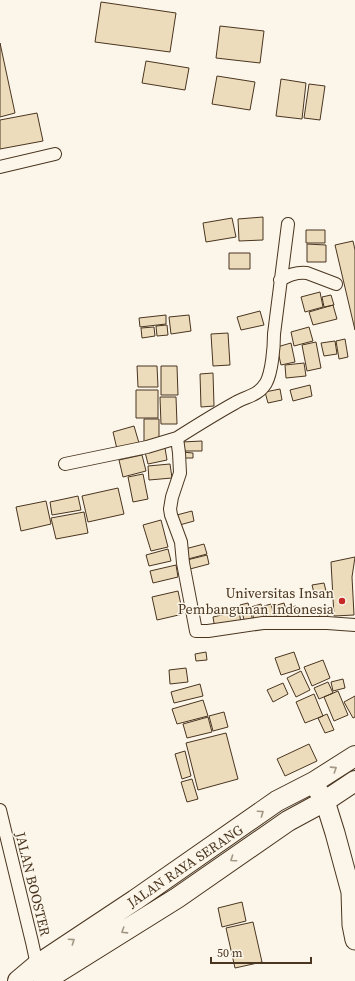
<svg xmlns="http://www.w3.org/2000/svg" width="355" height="981" font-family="'Source Serif 4',serif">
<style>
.building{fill:#ecdcbc;stroke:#4a3520}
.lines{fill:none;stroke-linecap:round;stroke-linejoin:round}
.minor-casing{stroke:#4a3520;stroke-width:14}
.primary-casing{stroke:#4a3520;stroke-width:21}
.trunk-casing{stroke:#4a3520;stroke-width:22}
.minor{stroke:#fbf6e9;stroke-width:12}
.primary{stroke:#fbf6e9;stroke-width:19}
.trunk{stroke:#fbf6e9;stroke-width:20}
.oneway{stroke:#a29684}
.poi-dot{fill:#c62828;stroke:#fbf6e9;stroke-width:1.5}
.labels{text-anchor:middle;stroke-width:3;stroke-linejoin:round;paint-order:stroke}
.poi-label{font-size:14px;fill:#4a3520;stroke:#fbf6e9;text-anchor:end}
.street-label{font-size:14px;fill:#4a3520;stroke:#fbf6e9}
</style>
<rect width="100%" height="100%" fill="#fbf6e9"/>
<path class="building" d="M 101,2 L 176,13 L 170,52 L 95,42 Z
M 220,26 L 264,31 L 260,63 L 216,58 Z
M 0,43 L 15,113 L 0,117 Z
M 146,61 L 189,68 L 185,90 L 142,83 Z
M 217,76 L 255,82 L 250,110 L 212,104 Z
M 281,79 L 306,83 L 302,119 L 276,116 Z
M 309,84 L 325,86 L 320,120 L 304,118 Z
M 37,113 L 43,141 L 0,149 L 0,120 Z
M 263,217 L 263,240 L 239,241 L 238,219 Z
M 232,218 L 236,237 L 206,242 L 203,223 Z
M 306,230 L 325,230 L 325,243 L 306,243 Z
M 353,241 L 355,250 L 355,330 L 335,245 Z
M 307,244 L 326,245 L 326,262 L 307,262 Z
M 229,253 L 250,253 L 250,269 L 229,269 Z
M 320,292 L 323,307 L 305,312 L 301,297 Z
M 331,295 L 334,305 L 324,307 L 322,297 Z
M 333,305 L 337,319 L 313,325 L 309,312 Z
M 260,311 L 264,325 L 241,330 L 237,317 Z
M 166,315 L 166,324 L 140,327 L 139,318 Z
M 189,315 L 191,331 L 171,334 L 169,317 Z
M 167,325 L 168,335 L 157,336 L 156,326 Z
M 154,327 L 155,336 L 142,338 L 141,328 Z
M 309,327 L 313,341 L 294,346 L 291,332 Z
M 228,333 L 230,365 L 213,366 L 211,334 Z
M 345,339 L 348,357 L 339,359 L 336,341 Z
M 335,341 L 337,354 L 324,356 L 321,343 Z
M 316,342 L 321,368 L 307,371 L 302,345 Z
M 291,343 L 295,362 L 281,365 L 277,347 Z
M 304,363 L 306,376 L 286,378 L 285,365 Z
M 137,366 L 157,366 L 158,387 L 138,387 Z
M 161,366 L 177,366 L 178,395 L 161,395 Z
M 213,373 L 214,406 L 201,407 L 200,374 Z
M 310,385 L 312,396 L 293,401 L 290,390 Z
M 280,389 L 282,400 L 268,403 L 265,392 Z
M 136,390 L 158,390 L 158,418 L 136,418 Z
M 160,397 L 176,397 L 177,424 L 161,424 Z
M 144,419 L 159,419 L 159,444 L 144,444 Z
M 134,426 L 139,443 L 117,449 L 113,432 Z
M 202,441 L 202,451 L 182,451 L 182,442 Z
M 165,448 L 167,460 L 148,464 L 145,452 Z
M 182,452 L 193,453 L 193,458 L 182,458 Z
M 142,455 L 146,471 L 123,477 L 119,460 Z
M 170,464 L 172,478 L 149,480 L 148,466 Z
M 143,474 L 148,499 L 133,502 L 128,477 Z
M 118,488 L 124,514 L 88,522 L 82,496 Z
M 78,496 L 81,510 L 52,515 L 50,502 Z
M 46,501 L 51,524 L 21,531 L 16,507 Z
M 192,511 L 194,521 L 176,526 L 173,516 Z
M 84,512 L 88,533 L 56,539 L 51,518 Z
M 161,520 L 168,547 L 151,551 L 143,525 Z
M 204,544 L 207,554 L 188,559 L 185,549 Z
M 168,549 L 171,561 L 149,566 L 146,555 Z
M 207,555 L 209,564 L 190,569 L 187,560 Z
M 355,557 L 352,577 L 354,615 L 334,616 L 331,562 Z
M 176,565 L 178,577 L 153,583 L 150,571 Z
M 324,583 L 326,591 L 314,593 L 312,585 Z
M 178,591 L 183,614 L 157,620 L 152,597 Z
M 248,603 L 253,621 L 245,623 L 240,605 Z
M 284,603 L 289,620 L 278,623 L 274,606 Z
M 261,604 L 264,617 L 254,620 L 251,607 Z
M 271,604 L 275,618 L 267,620 L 264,606 Z
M 296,606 L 299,617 L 290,620 L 287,608 Z
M 326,608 L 328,617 L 320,618 L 318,610 Z
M 239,611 L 241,623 L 215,629 L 213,617 Z
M 206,652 L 207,660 L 196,661 L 195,654 Z
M 294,652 L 300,669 L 281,675 L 275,658 Z
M 323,660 L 330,678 L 312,686 L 304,667 Z
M 186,668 L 188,682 L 170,684 L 169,670 Z
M 301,671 L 310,690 L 296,697 L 287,678 Z
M 343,679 L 345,688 L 333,691 L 331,682 Z
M 328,682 L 333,693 L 319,699 L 314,688 Z
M 283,683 L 288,694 L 273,702 L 267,690 Z
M 200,684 L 203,696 L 174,703 L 171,692 Z
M 338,691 L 348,715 L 334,721 L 324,697 Z
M 314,694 L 323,716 L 305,723 L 296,702 Z
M 355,696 L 355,717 L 353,718 L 344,702 Z
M 203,700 L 208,716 L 177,724 L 172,709 Z
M 224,712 L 228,727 L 213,731 L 209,716 Z
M 327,714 L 334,730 L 325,733 L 318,718 Z
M 208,717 L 212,732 L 187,738 L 183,724 Z
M 226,733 L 238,779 L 198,790 L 186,743 Z
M 309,744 L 317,761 L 285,776 L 277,759 Z
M 185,751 L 191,776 L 182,779 L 175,754 Z
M 192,779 L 198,799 L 187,802 L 181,782 Z
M 242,902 L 246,921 L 222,927 L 218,908 Z
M 253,922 L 262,962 L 235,968 L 226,928 Z"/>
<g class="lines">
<defs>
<path id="minor" d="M 0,167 L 55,154
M 288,224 L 274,334 C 274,347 272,372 266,383 C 258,396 247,396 235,403 C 215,414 196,426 177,438 L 179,453 L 180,473 L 172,497 L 170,509 L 171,515 L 181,542 L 183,563 L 196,631 L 208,631 L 263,623 L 327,623 L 355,625
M 280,280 C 289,275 296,272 307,273 L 336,284
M 65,464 L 147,447 L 177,438
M 0,810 L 32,942 L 37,965"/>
<path id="primary" d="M 317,789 L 325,801 L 335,833 L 351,892 L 352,925 L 355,940"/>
<path id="trunk" d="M 18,981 L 37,965 L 135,900 L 277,801 L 314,782 L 355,756
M 44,981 L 177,898 L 288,821 L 325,801 L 355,781"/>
</defs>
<use href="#minor" class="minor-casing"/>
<use href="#primary" class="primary-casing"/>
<use href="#trunk" class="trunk-casing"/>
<use href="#minor" class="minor"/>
<use href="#primary" class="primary"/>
<use href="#trunk" class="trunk"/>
</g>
<defs><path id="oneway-chevron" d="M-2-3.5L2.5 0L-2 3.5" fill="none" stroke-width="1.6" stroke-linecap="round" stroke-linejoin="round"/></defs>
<g class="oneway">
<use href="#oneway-chevron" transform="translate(334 769) rotate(-33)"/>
<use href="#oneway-chevron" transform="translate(261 813) rotate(-35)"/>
<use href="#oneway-chevron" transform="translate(233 859) rotate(145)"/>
<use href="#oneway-chevron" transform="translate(124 931) rotate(148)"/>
<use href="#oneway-chevron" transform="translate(72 941) rotate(-34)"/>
</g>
<circle class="poi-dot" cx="342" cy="601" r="4"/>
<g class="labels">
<g class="poi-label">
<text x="334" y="598">Universitas Insan<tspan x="334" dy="16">Pembangunan Indonesia</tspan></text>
</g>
<g class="street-label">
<text transform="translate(185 866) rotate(-34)" y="5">JALAN RAYA SERANG</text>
<text transform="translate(33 884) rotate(76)" y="5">JALAN BOOSTER</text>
</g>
</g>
<path d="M211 957v6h100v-6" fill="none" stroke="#4a3520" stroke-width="2"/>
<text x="217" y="957" font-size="12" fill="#4a3520" stroke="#fbf6e9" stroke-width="3" paint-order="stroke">50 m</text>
</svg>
